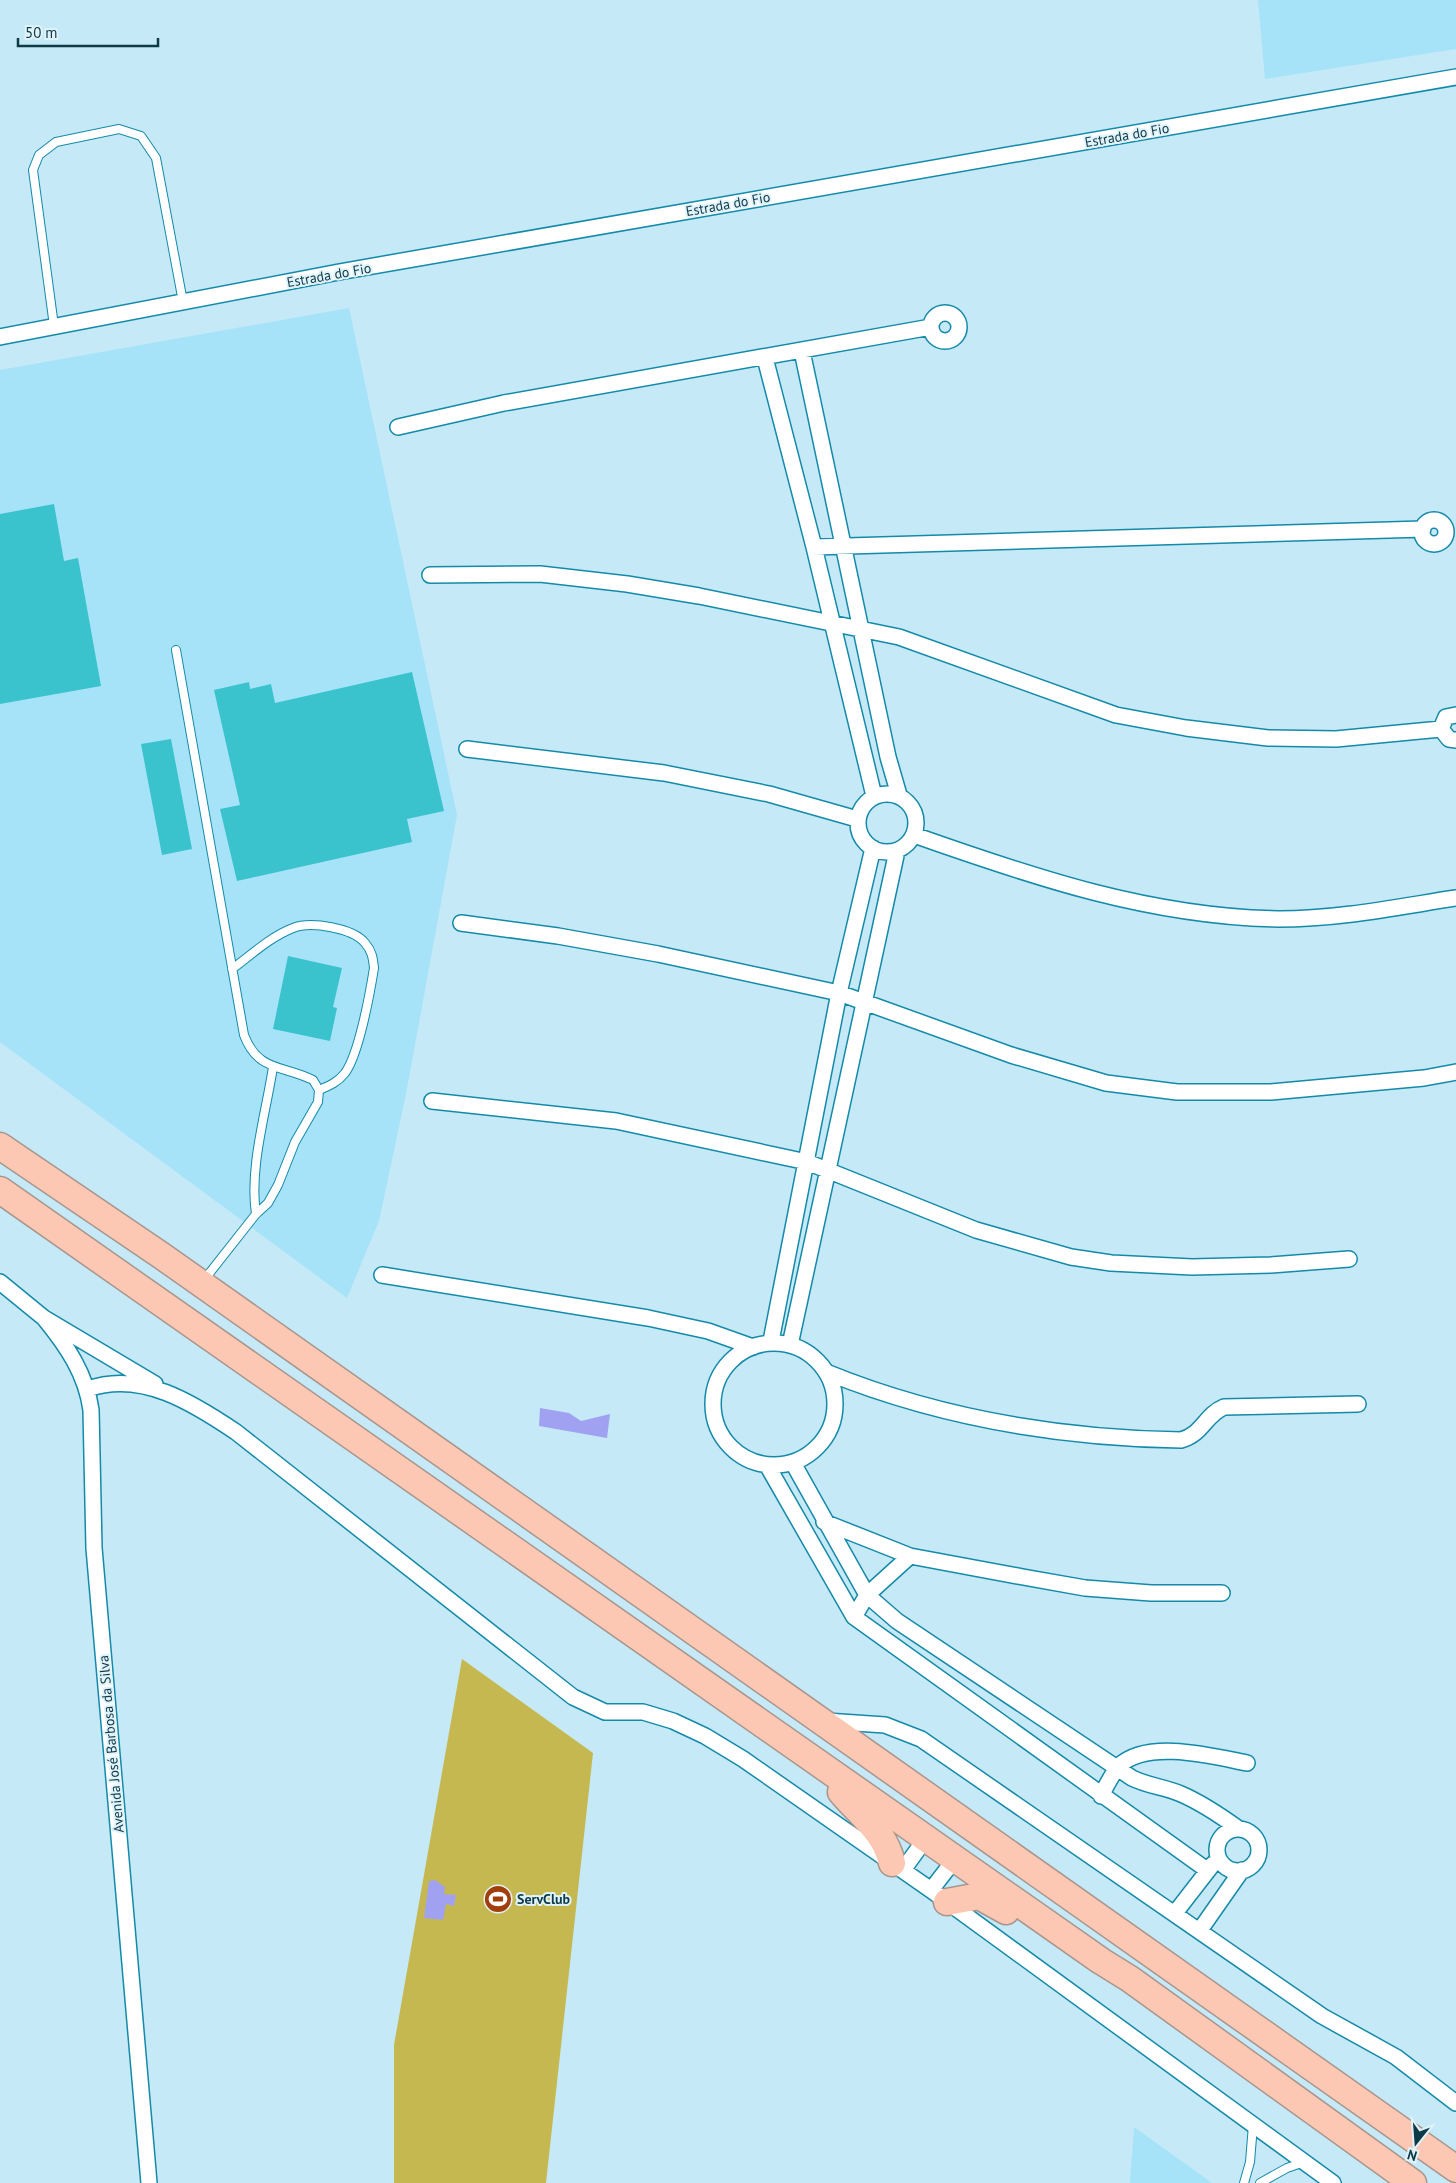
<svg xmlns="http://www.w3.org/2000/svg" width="1456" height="2183" font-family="'PT Sans',sans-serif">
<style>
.built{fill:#a6e3f9}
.green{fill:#c6b851}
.water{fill:#a0a2f1}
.building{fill:#3ac3cc}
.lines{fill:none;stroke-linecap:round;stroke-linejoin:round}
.lane-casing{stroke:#148aa9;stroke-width:10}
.street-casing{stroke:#148aa9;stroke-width:18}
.highway-casing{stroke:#a8968d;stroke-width:29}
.lane{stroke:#fff;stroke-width:8}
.street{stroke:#fff;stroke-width:15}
.highway{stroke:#fcc7b3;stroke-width:26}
.labels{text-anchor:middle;stroke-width:4;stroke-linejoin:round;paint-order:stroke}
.street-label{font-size:14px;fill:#0d3a47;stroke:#e1f3fa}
.poi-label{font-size:14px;font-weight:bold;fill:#0d3a47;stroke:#e1f3fa;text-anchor:start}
</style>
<rect width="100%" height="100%" fill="#c5e9f6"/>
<path class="built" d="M 1258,0 L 1456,0 L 1456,49 L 1265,79 Z
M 349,308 L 457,815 L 406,1094 L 379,1221 L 347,1298 L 0,1042 L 0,370 Z
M 1134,2127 L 1212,2183 L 1130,2183 Z"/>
<path class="green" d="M 462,1659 L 593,1753 L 546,2183 L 394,2183 L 394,2045 Z"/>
<path class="water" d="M 540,1408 L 569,1413 L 581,1421 L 610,1414 L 607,1438 L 539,1426 Z
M 435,1880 L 445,1887 L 444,1894 L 456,1895 L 454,1906 L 446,1904 L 443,1920 L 424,1918 L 429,1881 Z"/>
<path class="building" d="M 54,504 L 64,561 L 78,558 L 101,686 L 0,704 L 0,514 Z
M 412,672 L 444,811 L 407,819 L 412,842 L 237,881 L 220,809 L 240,805 L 214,690 L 249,682 L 250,689 L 271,684 L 275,703 Z
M 171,739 L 192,849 L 162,855 L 141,744 Z
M 288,956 L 342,968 L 333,1007 L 337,1008 L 330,1041 L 273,1029 Z"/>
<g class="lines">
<defs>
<path id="lane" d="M 54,326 L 33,170 L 39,155 L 56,142 L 119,129 L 141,136 L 156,158 L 183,302
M 176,650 L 244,1035 C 258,1072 283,1065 313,1080 L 319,1090 L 318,1102 L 295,1142 L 278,1185 L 268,1203 L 256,1214 L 204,1280
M 232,969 C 251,955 270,937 293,928 C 311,921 353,928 365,943 C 372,951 373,958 374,968 C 370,993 359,1054 345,1073 C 338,1082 329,1086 319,1090
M 256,1214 C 249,1168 266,1113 273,1067
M 1244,2183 L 1250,2162 L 1253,2125
M 1260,2183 L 1287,2168 L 1304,2162"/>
<path id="street" d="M931 327a14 14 0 1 1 28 0a14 14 0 1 1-28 0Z
M 0,337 L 339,272 L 1456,77
M 802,351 L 888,757 L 899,795
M 765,358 L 814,547 L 874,796
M 398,427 L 504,403 L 931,327
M1422 532a12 12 0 1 1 24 0a12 12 0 1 1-24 0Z
M 814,547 L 1423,529
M 430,575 L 540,574 L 627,584 L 699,596 L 899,637 L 1116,715 L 1186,728 L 1268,738 L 1336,739 L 1441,729
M 1456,715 L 1446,717 L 1441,729 L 1449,739 L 1456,740
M 467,749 L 664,773 L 769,794 L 857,819
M858 823a29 29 0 1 1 58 0a29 29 0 1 1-58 0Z
M 914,835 C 1033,877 1151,917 1279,919 C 1339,919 1397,907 1456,898
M 461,923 L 558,936 L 658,954 L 839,993 L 1011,1055 L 1106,1083 L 1177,1092 L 1271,1092 L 1424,1078 L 1456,1072
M 432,1101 L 616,1121 L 807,1162 L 976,1230 L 1071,1257 L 1111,1263 L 1192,1267 L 1271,1265 L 1349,1259
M 382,1275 L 648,1318 L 708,1331 L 753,1347
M 0,1282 L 44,1318 L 155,1384
M 44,1318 C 67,1346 86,1374 91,1410 L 94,1548 L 149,2183
M 771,1341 L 839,993 L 873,848
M713 1404a61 61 0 1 1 122 0a61 61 0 1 1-122 0Z
M 790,1345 L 897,851
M 826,1372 C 939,1418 1059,1438 1181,1440 C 1203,1434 1205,1415 1224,1407 L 1358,1404
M 88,1389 C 141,1370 193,1403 236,1432 L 573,1697 L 605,1712 L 643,1712 L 673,1721 L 705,1736 L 743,1759 L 931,1890 L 1333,2183
M 793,1463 L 867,1595 L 897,1621 L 1132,1778 C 1148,1786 1165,1787 1181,1794 C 1202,1803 1221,1816 1239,1829
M 767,1465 L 854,1617 L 1207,1870
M 824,1522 L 910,1556 L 1023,1577 L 1085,1588 L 1151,1593 L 1222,1593
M 854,1617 L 867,1595 L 910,1556
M 826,1721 L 885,1725 L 921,1739 L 1322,2016 L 1396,2057 L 1456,2103
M 1101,1796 C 1106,1786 1112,1774 1119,1766 C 1147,1739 1212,1756 1247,1763
M1217 1850a21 21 0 1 1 42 0a21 21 0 1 1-42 0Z
M 903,1870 L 926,1838
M 931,1890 L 955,1859
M 1175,1913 L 1213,1864
M 1200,1930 L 1242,1870"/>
<path id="highway" d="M 0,1146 L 162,1256 L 1456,2169
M 0,1190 L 1101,1961 L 1130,1979 L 1413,2183
M 841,1792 C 860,1815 885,1831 892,1863
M 947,1902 L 979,1896 L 1006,1911"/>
</defs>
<use href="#lane" class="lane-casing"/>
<use href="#street" class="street-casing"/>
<use href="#highway" class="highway-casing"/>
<use href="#lane" class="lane"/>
<use href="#street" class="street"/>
<use href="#highway" class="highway"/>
</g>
<defs>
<symbol id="stadium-disc" viewBox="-11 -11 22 22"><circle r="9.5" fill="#a23e0a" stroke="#e1f3fa"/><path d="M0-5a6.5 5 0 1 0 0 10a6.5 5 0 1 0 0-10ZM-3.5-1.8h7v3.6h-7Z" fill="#fff"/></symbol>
</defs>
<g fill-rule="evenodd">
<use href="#stadium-disc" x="482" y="1883" width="32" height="32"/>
</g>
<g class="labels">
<g class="street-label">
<text transform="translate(1127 135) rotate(-10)" y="5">Estrada do Fio</text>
<text transform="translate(728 204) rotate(-10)" y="5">Estrada do Fio</text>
<text transform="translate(329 275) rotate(-10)" y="5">Estrada do Fio</text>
<text transform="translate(111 1744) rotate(-95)" y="5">Avenida José Barbosa da Silva</text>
</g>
<g class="poi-label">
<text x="517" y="1904">ServClub</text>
</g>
</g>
<g transform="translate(1416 2143) rotate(197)" stroke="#e1f3fa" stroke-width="4" paint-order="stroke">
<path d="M0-4L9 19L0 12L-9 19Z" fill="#0d3a47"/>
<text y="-8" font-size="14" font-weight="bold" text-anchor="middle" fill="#0d3a47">N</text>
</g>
<path d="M18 38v8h140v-8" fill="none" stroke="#0d3a47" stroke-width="2.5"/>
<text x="25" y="38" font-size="15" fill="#0d3a47" stroke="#e1f3fa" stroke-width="4" paint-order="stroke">50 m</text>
</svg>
